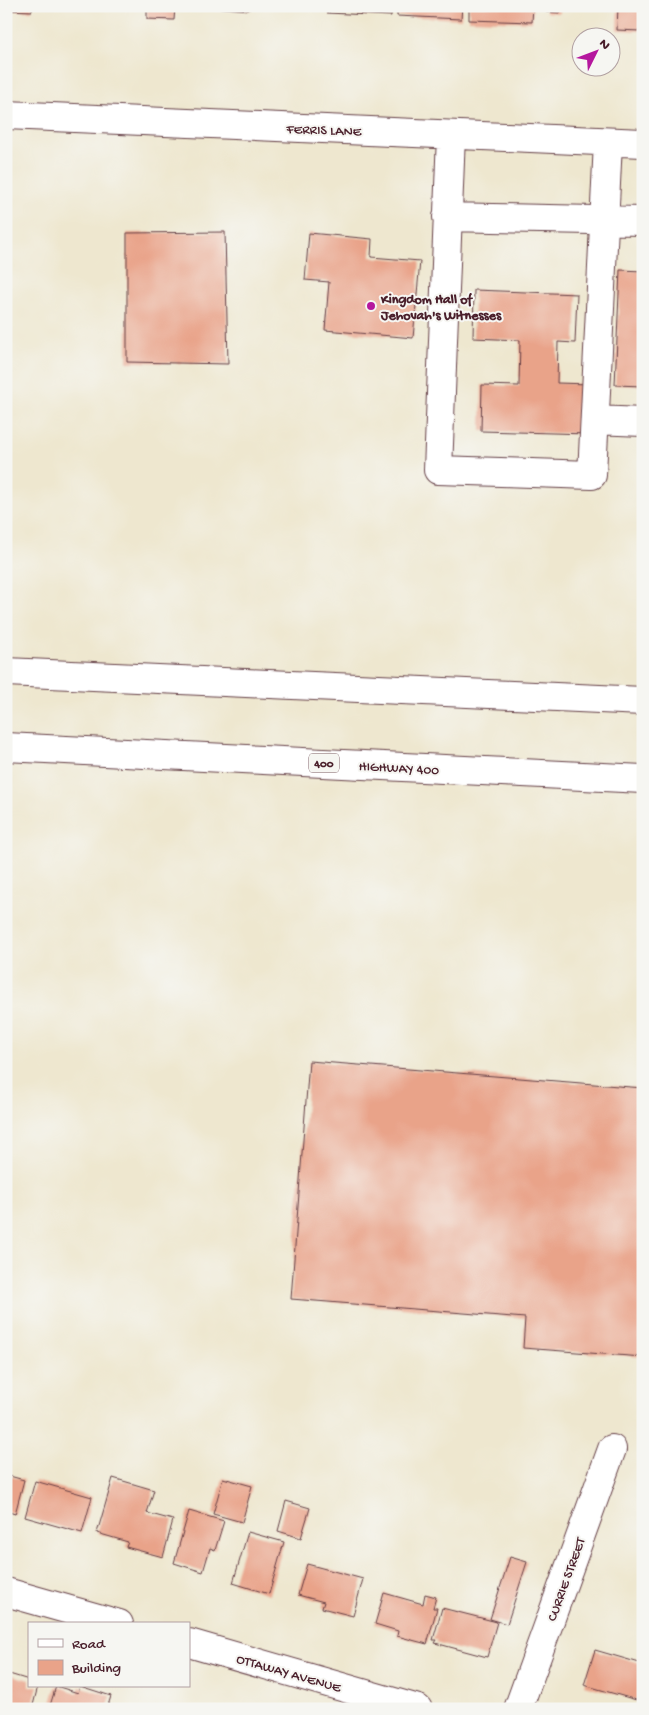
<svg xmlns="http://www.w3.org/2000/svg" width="649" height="1715" font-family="'Gochi Hand',sans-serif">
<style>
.building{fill:#e9a389}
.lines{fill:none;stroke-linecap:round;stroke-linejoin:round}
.minor-casing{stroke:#633d44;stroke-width:30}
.highway-casing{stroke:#633d44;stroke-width:30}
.minor{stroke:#fff;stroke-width:28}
.highway{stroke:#fff;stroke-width:28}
.poi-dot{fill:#b5179e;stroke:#f6f6f2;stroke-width:2}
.labels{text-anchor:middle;stroke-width:4;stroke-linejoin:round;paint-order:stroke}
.shield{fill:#f6f6f2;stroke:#7e6067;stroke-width:1}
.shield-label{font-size:12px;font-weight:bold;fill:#4a1f2b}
.street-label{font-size:14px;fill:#4a1f2b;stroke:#f6f6f2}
.poi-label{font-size:14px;font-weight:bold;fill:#4a1f2b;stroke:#f6f6f2;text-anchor:start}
</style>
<rect width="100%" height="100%" fill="#f6f6f2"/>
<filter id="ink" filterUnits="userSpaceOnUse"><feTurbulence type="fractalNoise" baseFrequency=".02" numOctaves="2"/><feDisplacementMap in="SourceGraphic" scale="10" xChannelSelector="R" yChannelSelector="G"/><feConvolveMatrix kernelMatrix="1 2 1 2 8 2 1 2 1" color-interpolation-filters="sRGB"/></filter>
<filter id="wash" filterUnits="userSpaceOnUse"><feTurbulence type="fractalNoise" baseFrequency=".0096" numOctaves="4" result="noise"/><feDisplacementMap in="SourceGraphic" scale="20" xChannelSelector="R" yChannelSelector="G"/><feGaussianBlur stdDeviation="1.12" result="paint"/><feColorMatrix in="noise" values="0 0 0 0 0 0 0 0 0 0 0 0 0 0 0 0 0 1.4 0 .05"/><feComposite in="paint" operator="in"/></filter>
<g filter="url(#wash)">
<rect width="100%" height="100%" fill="#eee7cf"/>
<g id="blocks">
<path class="building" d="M 6,6 L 32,6 L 32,11 L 6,10 Z
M 147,6 L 175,6 L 174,20 L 147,19 Z
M 199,6 L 249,6 L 249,10 Z
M 327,6 L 391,6 L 391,16 L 327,13 Z
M 397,6 L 462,6 L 461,19 L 397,16 Z
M 469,6 L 533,6 L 532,22 L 469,20 Z
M 546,6 L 560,6 L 560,13 L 546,12 Z
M 618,6 L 643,6 L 640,31 L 617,30 Z
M 225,232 L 228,364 L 127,362 L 127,233 Z
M 309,233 L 372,239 L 371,257 L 420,261 L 413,338 L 325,330 L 329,282 L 305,280 Z
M 620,270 L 643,271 L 643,386 L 615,385 Z
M 474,290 L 577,294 L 575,343 L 558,342 L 557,383 L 589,384 L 588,434 L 481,431 L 482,385 L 519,386 L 520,340 L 473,338 Z
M 309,1061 L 643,1088 L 643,1357 L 523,1348 L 525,1318 L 291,1299 Z
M 6,1475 L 24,1480 L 15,1514 L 6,1511 Z
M 113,1478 L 154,1490 L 147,1513 L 173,1520 L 163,1557 L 126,1547 L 128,1542 L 97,1533 Z
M 223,1478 L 252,1486 L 242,1522 L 213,1514 Z
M 35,1481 L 92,1497 L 82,1533 L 25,1517 Z
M 286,1501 L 310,1508 L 301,1538 L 278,1531 Z
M 189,1511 L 224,1521 L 215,1550 L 210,1548 L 203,1572 L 174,1563 Z
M 248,1532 L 284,1542 L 269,1594 L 233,1583 Z
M 510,1557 L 527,1562 L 507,1624 L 490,1619 Z
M 307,1564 L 363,1579 L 353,1616 L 322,1608 L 324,1602 L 298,1595 Z
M 384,1593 L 423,1604 L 425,1594 L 436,1597 L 433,1608 L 437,1608 L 427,1644 L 397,1636 L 398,1631 L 375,1624 Z
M 442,1608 L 497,1622 L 487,1657 L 435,1643 L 437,1640 L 433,1640 Z
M 595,1650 L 643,1664 L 643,1692 L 640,1701 L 584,1685 Z
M 6,1673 L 29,1680 L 29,1686 L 38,1686 L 32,1709 L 6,1709 Z
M 56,1686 L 78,1693 L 80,1686 L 111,1696 L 107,1709 L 49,1709 Z"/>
</g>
</g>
<g filter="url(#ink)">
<use href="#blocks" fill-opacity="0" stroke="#633d44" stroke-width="1"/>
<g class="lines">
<defs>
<path id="minor" d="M 6,115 L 643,143
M 451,135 L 438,470 L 592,475 L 608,142
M 447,217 L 643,221
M 595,420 L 643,422
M 6,1592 L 119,1624
M 189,1643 L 418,1709
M 518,1709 L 612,1449"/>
<path id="highway" d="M 6,672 L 643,701
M 6,747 L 643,779"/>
</defs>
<use href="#minor" class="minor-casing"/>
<use href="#highway" class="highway-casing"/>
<use href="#minor" class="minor"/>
<use href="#highway" class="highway"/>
</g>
</g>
<circle class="poi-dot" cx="371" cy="306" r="5"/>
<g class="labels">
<rect class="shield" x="309" y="753.5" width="30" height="19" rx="4"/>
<g class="shield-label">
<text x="324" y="767">400</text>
</g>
<g class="street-label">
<text transform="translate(324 129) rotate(2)" y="5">FERRIS LANE</text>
<text transform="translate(399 767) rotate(3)" y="5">HIGHWAY 400</text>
<text transform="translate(565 1579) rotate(-70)" y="5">CURRIE STREET</text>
<text transform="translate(289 1672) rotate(16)" y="5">OTTAWAY AVENUE</text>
</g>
<g class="poi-label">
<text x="381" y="303">Kingdom Hall of<tspan x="381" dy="16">Jehovah's Witnesses</tspan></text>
</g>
</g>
<rect width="649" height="1715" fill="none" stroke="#f6f6f2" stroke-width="25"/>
<rect x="28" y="1622" width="162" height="65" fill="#f6f6f2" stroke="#b1a0a2"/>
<rect x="38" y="1639" width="25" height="8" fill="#ffffff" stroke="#b1a0a2"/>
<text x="72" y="1648" font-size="15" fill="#4a1f2b">Road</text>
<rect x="38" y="1660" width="25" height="15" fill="#e9a389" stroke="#b1a0a2"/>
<text x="72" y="1672" font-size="15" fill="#4a1f2b">Building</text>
<g transform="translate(596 52) rotate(48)"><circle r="24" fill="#f6f6f2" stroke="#b1a0a2"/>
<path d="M0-4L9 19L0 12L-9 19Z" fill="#b5179e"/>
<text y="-8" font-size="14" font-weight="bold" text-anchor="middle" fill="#4a1f2b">N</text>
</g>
</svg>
